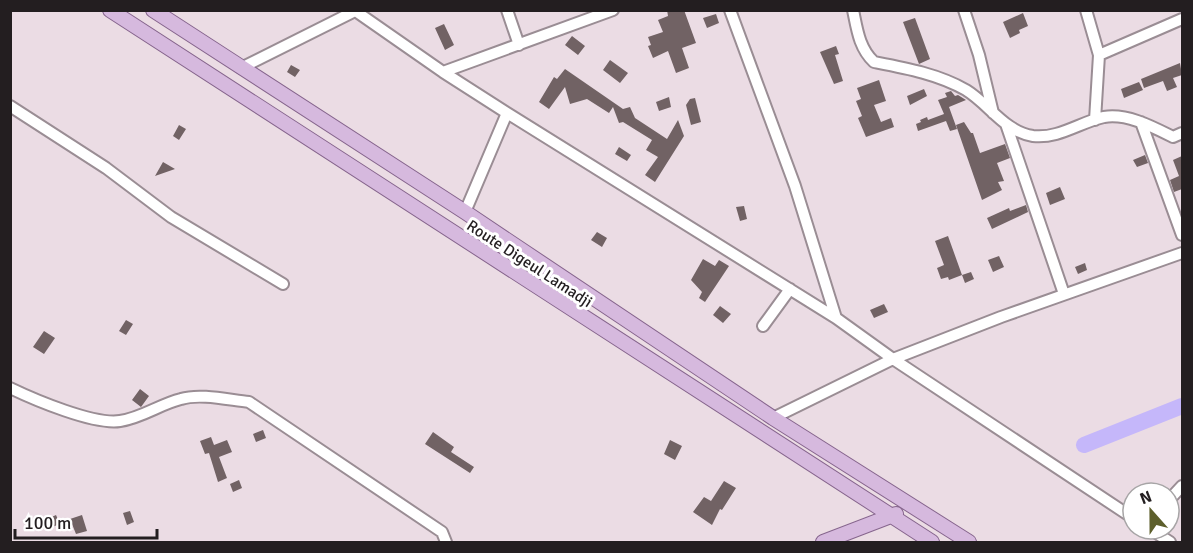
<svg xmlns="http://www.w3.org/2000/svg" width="1193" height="553" font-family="Signika,sans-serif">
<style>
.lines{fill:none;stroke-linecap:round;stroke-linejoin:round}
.river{stroke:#c5b7fa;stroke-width:16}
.building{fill:#716264}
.minor-casing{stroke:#9a8d94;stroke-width:14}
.major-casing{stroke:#86658d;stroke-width:16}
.minor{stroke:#fff;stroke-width:10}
.major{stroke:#d6b9de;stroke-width:14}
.labels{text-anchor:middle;stroke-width:6;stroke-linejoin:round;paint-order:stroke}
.street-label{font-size:16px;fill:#231e20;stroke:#fff}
</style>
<rect width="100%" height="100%" fill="#ebdce4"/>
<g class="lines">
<path class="river" d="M 1084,445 L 1182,406"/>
</g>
<path class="building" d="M 667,10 L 684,10 L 696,43 L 682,48 L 689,68 L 676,73 L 668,51 L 653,58 L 648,46 L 651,45 L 648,37 L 663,32 L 658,20 L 668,16 Z
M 1023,13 L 1028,26 L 1019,30 L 1020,33 L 1010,38 L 1003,22 Z
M 716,14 L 719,23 L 707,28 L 703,18 Z
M 915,18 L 930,59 L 919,64 L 903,22 Z
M 444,24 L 454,45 L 445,50 L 435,28 Z
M 572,36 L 585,46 L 578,55 L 565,45 Z
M 836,46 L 839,54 L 835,55 L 843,81 L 834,84 L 820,52 Z
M 610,60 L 628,73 L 620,83 L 603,70 Z
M 1180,63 L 1182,75 L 1173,78 L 1177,87 L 1167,91 L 1163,81 L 1144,88 L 1141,79 Z
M 291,65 L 300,70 L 295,77 L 287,72 Z
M 565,69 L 623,109 L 630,107 L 635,118 L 667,139 L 678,120 L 684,136 L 655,182 L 645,175 L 658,157 L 646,150 L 652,140 L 623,122 L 619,123 L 613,107 L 609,113 L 587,99 L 570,104 L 565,87 L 549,109 L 539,102 L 554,77 L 557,79 Z
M 879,80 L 886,101 L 874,105 L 881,122 L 891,118 L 894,127 L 866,137 L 858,118 L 862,116 L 856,101 L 861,99 L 857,88 Z
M 1139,82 L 1143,90 L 1124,98 L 1121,89 Z
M 924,89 L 927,96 L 910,105 L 907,96 Z
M 951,91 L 955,96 L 958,95 L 966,100 L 949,107 L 957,129 L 950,131 L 946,121 L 918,131 L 916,124 L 921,122 L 920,120 L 927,117 L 928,120 L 944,114 L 938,100 L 947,97 L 945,93 Z
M 669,97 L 671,107 L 659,111 L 656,102 Z
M 695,98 L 701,122 L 691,125 L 686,105 L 690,99 Z
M 964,122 L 971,133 L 973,133 L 980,153 L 1005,144 L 1010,158 L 997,163 L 1004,181 L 998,182 L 1002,190 L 982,200 L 956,125 Z
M 179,125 L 186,129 L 179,140 L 173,136 Z
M 619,147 L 631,155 L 627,161 L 615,154 Z
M 1145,155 L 1148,163 L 1137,167 L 1133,160 Z
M 1182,156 L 1182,189 L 1174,192 L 1170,180 L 1179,176 L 1173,160 Z
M 163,162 L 175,169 L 155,176 Z
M 1060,187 L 1065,199 L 1050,205 L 1046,193 Z
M 1026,205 L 1028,212 L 992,229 L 987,218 L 1009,208 L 1010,211 Z
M 744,206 L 747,219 L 740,221 L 736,207 Z
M 597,232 L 607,238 L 602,247 L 591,240 Z
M 948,236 L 962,275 L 949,280 L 948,277 L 941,279 L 937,268 L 944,265 L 935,241 Z
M 999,256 L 1004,267 L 993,272 L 988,260 Z
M 703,259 L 715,266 L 719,260 L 729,266 L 705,302 L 699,298 L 702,292 L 691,280 Z
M 1085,263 L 1087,270 L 1078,274 L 1075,267 Z
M 971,272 L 974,279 L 965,283 L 962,275 Z
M 884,304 L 888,312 L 874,318 L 870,310 Z
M 720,306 L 731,314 L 723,323 L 713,315 Z
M 126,320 L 133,324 L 126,335 L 119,331 Z
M 44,331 L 55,338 L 44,354 L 33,347 Z
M 140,389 L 149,396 L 141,407 L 132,400 Z
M 263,430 L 266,438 L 256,442 L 253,434 Z
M 433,432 L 454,447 L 451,452 L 474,467 L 470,473 L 425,444 Z
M 211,437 L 214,445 L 227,440 L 232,452 L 219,457 L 227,478 L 218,482 L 209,453 L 205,454 L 200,441 Z
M 670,440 L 682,446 L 675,460 L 664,454 Z
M 239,480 L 242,488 L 233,492 L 230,484 Z
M 724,481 L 736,488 L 722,510 L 720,509 L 712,525 L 693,512 L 704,497 L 711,501 Z
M 130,511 L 134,522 L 127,525 L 123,513 Z
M 56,515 L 60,524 L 47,529 L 43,521 Z
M 82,515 L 87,531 L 76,534 L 70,519 Z"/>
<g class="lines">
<defs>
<path id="minor" d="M 354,10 L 443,72 L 507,113 L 836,318 L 893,359 L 1133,518
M 507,10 L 519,45
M 730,10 L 795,186 L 836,318
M 853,10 C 857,29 859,48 874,62 C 905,68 938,74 966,90 C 989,104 1005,132 1033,136 C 1059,139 1080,122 1104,117 C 1127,113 1153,127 1173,137 L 1182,133
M 964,10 L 979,55 L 993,113
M 1086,10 L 1099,55
M 241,68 L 355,11
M 443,72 L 613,10
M 10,106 L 106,168 L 171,217 L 283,284
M 1095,120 L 1099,55 L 1182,19
M 1141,122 L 1182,235
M 1006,124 L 1064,294
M 465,212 L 507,113
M 763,326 L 790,289
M 10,388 C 35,400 94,425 120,421 C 142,418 160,404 181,399 C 200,393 229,400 249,402 L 442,532 L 446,542
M 773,418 L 893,359 L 1001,317 L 1182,253
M 1169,500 L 1182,486
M 1150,529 L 1170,542"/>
<path id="major" d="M 110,10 L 932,542
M 153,10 L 465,212 L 773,418 L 969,542
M 823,542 L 896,514"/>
</defs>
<use href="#minor" class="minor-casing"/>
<use href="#major" class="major-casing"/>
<use href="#minor" class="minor"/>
<use href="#major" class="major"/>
</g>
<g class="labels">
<g class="street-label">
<text transform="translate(530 263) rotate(33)" y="6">Route Digeul Lamadji</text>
</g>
</g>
<rect width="1193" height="553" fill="none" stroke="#231e20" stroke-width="24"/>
<g transform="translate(1151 511) rotate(339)"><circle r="28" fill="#ffffff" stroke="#a7a5a6" stroke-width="1.5"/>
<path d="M0-4.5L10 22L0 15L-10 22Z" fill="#5d5f2c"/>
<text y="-9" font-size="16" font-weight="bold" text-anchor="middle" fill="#231e20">N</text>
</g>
<path d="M15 529v9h142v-9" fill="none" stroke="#231e20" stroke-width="3"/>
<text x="24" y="529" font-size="18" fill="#231e20" stroke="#ffffff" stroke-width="4.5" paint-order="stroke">100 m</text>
</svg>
